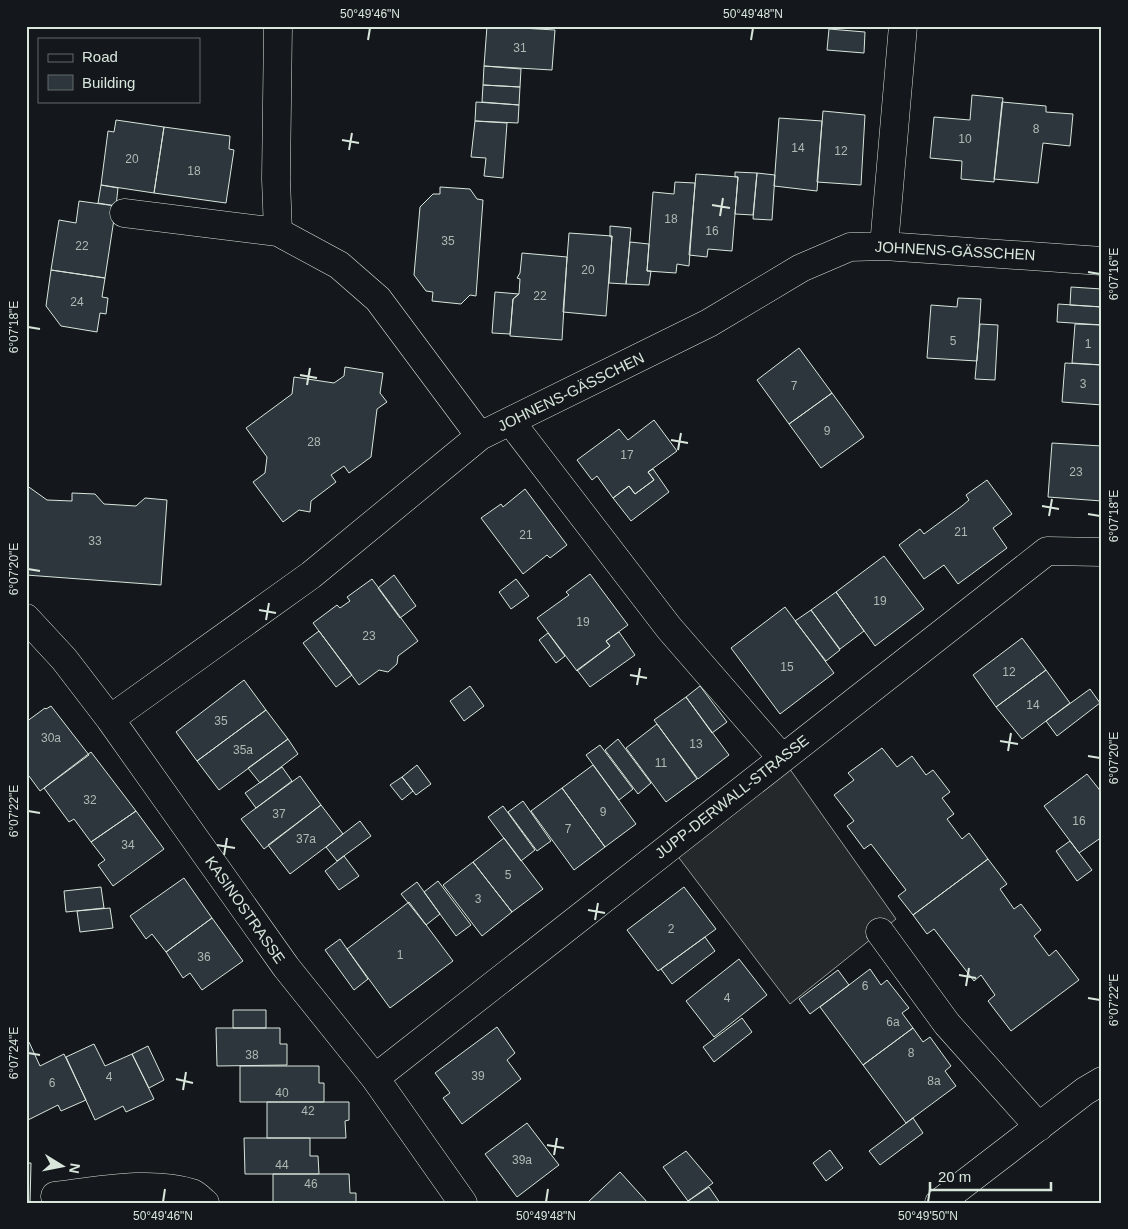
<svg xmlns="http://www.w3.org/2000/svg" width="1128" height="1229" font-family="Arial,sans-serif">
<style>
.parking{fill:#24282b;stroke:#939e99}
.building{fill:#2c363c;stroke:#d8e6dc}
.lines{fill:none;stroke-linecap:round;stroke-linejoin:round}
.street-casing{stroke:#d8e6dc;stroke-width:29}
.street{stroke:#14181c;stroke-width:28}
.ticks{fill:none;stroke:#d8e6dc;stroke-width:2}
.labels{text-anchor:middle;stroke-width:4;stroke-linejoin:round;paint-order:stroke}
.number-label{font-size:12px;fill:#adbab4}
.street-label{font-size:15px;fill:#d8e6dc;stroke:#14181c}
.neatline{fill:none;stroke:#d8e6dc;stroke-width:2}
.ticks-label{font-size:12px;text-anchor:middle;fill:#d8e6dc}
</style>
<rect width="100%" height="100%" fill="#14181c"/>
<path class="parking" d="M 782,758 L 896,919 L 790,1004 L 670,846 Z"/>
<path class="building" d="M 487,26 L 555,30 L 552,70 L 484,66 Z
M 829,29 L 865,32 L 864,53 L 827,50 Z
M 484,66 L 521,69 L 520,87 L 483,85 Z
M 483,85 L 520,87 L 519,105 L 482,102 Z
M 972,95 L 1003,98 L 994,182 L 961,179 L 962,161 L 930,158 L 934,117 L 970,120 Z
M 476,102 L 519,105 L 518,123 L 475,121 Z
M 1002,102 L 1046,106 L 1046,112 L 1073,114 L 1070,146 L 1043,143 L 1038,183 L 994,179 Z
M 823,111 L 865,115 L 861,185 L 817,182 Z
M 779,118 L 822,121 L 817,191 L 774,186 Z
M 116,120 L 164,127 L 154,193 L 101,185 L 108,131 L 114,132 Z
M 475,121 L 507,123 L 503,178 L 484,176 L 486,158 L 471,157 Z
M 164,127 L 230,136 L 229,149 L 234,150 L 226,203 L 154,193 Z
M 735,172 L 757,173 L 753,215 L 735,214 L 738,177 L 735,177 Z
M 757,173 L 775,175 L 772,220 L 753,219 Z
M 696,174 L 738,177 L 732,251 L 708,249 L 707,257 L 689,255 Z
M 675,182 L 695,183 L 689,266 L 677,264 L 676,273 L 647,271 L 653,192 L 674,194 Z
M 101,185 L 118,188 L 116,206 L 98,203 Z
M 440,187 L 470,189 L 477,199 L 483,200 L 476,296 L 470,295 L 461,304 L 432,301 L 433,292 L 426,291 L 414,275 L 420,207 L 433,194 L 440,194 Z
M 79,201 L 116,206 L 105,278 L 51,270 L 59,220 L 76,223 Z
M 610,226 L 631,228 L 626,284 L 609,283 L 612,236 L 610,237 Z
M 569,233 L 612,236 L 606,316 L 563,312 Z
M 630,242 L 649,244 L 647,271 L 651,271 L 649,285 L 626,284 Z
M 522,253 L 567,257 L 562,340 L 510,336 L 513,299 L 519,294 L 520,279 L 517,278 L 520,273 Z
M 51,270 L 105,278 L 102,297 L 108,298 L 106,314 L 100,313 L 97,332 L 61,326 L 46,306 Z
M 1071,287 L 1102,289 L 1102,307 L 1070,305 Z
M 495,292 L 519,294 L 513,299 L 510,334 L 492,333 Z
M 958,298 L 981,299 L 977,361 L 927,358 L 931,305 L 957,307 Z
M 1058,304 L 1102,307 L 1102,325 L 1057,322 Z
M 980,324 L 998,325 L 995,380 L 975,379 Z
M 1075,324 L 1102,325 L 1102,365 L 1072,363 Z
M 799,348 L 832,393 L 789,424 L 757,380 Z
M 1065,363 L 1102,365 L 1102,405 L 1062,402 Z
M 345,367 L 383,373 L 380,393 L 387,402 L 377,409 L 371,457 L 349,473 L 344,466 L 331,475 L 336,482 L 311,501 L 310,512 L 299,510 L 283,522 L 253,482 L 265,473 L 267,457 L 246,428 L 292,394 L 294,377 L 334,383 L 344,376 Z
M 832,393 L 864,437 L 821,468 L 789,424 Z
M 654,420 L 677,451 L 648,472 L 654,480 L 635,494 L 629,486 L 613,498 L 597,476 L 592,480 L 577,460 L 619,429 L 628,440 Z
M 1052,443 L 1102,446 L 1102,501 L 1048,497 Z
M 653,469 L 669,492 L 631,521 L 613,498 L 629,486 L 635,494 L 654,480 L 648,472 Z
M 987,480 L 1012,514 L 993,528 L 1007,548 L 958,584 L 944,565 L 924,579 L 899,545 L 920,529 L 924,534 L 962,506 L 969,500 L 966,495 Z
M 26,485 L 47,500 L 72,501 L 72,493 L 95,494 L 104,504 L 136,506 L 145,498 L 167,500 L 161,585 L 26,575 Z
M 525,489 L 567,545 L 550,558 L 547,555 L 542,559 L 523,574 L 481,518 L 501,504 L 503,507 Z
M 884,556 L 924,609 L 875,646 L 836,592 Z
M 590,574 L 628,625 L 606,641 L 610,646 L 577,671 L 537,618 L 569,595 L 566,592 Z
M 394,575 L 416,606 L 400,618 L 378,588 Z
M 372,579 L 418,641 L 398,656 L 397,664 L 388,672 L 379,670 L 359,685 L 313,623 L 337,605 L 340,608 L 350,601 L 347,597 Z
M 516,579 L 529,596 L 511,609 L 499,592 Z
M 836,592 L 864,631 L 840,649 L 811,610 Z
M 785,607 L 834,673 L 780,714 L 731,648 Z
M 811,610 L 840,650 L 826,661 L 795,621 Z
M 319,631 L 352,675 L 336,687 L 303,643 Z
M 619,632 L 635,655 L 590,687 L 577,670 L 610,646 L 606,641 Z
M 548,633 L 565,656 L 556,663 L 539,640 Z
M 1022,638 L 1046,670 L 996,707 L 973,675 Z
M 1046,670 L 1070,703 L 1022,739 L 996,707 Z
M 244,680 L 266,710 L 197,761 L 176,732 Z
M 470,686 L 484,706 L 464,721 L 450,701 Z
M 700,686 L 727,722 L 712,733 L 686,697 Z
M 1090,689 L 1100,703 L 1057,736 L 1046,721 Z
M 686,697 L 729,755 L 698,779 L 654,720 Z
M 51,706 L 89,755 L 40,791 L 26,772 L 26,722 L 45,708 L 46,709 Z
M 266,710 L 288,739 L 219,790 L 197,761 Z
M 657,724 L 697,779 L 666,802 L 626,748 Z
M 288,739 L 298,754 L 260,783 L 248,768 Z
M 618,739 L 651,783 L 638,794 L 605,750 Z
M 600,745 L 633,789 L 619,800 L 586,755 Z
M 882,748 L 897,767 L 912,756 L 926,775 L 933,770 L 950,792 L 942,798 L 954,814 L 947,819 L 962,839 L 969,833 L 988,859 L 913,915 L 898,896 L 906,890 L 871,844 L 864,849 L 847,826 L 854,821 L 834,795 L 854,780 L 848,773 Z
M 91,752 L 136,811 L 91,842 L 74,819 L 69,822 L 44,788 Z
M 417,765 L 431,784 L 416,795 L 402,777 Z
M 593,765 L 636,824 L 605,847 L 562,788 Z
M 282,767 L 292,781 L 256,808 L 245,793 Z
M 1087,774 L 1102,793 L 1102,837 L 1079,853 L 1044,806 Z
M 300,776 L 321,805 L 264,849 L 241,819 Z
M 402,777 L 413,791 L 402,800 L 390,785 Z
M 562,788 L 605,847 L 574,870 L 531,811 Z
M 523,801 L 551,841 L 537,851 L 508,812 Z
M 321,805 L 343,834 L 290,874 L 268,845 Z
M 503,806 L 535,850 L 521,861 L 488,817 Z
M 136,811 L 164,849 L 113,886 L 98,865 L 105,860 L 91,842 Z
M 360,821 L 371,836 L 337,861 L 326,847 Z
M 504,838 L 543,889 L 512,912 L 473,862 Z
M 1070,841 L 1092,870 L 1077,881 L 1056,851 Z
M 344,856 L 359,876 L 339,890 L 325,871 Z
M 988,859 L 1007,884 L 1000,889 L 1014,909 L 1021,904 L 1041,930 L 1034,936 L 1049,956 L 1056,950 L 1079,980 L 1011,1031 L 988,1001 L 995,995 L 981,975 L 974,981 L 934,929 L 927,934 L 913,915 Z
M 473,862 L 512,912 L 482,936 L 443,885 Z
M 184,878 L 212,918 L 166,952 L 152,934 L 146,939 L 130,916 Z
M 438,881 L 471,925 L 456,936 L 424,892 Z
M 417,882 L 440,914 L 426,925 L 401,894 Z
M 101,887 L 104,908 L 66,912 L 64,891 Z
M 684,887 L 716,929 L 658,971 L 627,930 Z
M 409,902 L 453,961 L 390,1008 L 347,949 Z
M 110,908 L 113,928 L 80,932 L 77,911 Z
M 212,918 L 243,961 L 202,990 L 190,973 L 183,978 L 166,952 Z
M 705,937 L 715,951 L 672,984 L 661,969 Z
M 340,939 L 368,979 L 354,990 L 325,950 Z
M 739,959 L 767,995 L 714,1037 L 686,1001 Z
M 870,969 L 881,985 L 887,980 L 909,1008 L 902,1013 L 913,1028 L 863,1065 L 820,1007 Z
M 838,970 L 849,985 L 810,1014 L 799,999 Z
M 233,1010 L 266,1010 L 266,1028 L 233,1028 Z
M 742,1018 L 752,1032 L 714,1062 L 703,1047 Z
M 497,1027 L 515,1053 L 507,1060 L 521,1079 L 462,1124 L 443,1098 L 450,1093 L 435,1073 Z
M 216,1028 L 280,1028 L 280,1044 L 287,1044 L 287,1065 L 217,1066 Z
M 913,1028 L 923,1042 L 930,1037 L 951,1066 L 945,1071 L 956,1086 L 906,1123 L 863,1065 Z
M 29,1042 L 40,1066 L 64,1054 L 86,1100 L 61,1111 L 58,1105 L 28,1120 L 26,1116 L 26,1044 Z
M 94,1044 L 105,1066 L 132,1054 L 154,1099 L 126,1112 L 123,1106 L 95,1120 L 66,1057 Z
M 148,1046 L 164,1080 L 149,1088 L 132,1054 Z
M 240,1066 L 319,1066 L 319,1083 L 324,1083 L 324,1102 L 240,1102 Z
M 267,1102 L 349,1102 L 349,1120 L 345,1121 L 346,1138 L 267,1138 Z
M 913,1118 L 923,1133 L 880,1165 L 869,1151 Z
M 527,1123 L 559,1165 L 517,1197 L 485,1154 Z
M 244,1138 L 310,1138 L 310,1156 L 318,1156 L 319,1174 L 245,1174 Z
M 830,1150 L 843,1168 L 826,1181 L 813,1163 Z
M 686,1151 L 713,1183 L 688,1201 L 663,1167 Z
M 26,1163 L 31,1163 L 30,1203 L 26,1203 Z
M 620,1172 L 648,1203 L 587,1203 Z
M 273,1174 L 349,1174 L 350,1193 L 356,1193 L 356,1203 L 273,1203 Z
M 709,1187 L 720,1203 L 687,1202 L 688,1201 Z"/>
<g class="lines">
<defs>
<path id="street" d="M 278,26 L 276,179 L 278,232 L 339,265 L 378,299 L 480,436
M 124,213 L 278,232
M 884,246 L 903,26
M 511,422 L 669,628 L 782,758
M 26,618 L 64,659 L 110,719 L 286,967 L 375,1078 L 463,1203
M 110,719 L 311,575 L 480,436 L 709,323 L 801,268 L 850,247 L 884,246 L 1102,261
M 880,932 L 947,1024 L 1039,1127
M 375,1078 L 1047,551 L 1102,552
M 55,1196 C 97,1191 152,1180 192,1193 C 197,1195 201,1200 205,1203
M 939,1203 L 1085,1091 L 1102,1081"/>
</defs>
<use href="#street" class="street-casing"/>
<use href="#street" class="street"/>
</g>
<path class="ticks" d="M 368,40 L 370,28M 751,40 L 753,28M 342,140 L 359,143M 349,150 L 352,133M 712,205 L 730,208M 720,216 L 723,198M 1088,272 L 1100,274M 28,327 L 40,329M 300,375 L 317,378M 307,385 L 310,368M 671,440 L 688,443M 678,450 L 681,433M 1042,506 L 1059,509M 1088,514 L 1100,516M 1049,516 L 1052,499M 28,569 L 40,571M 259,610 L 276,613M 266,620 L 269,603M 630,675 L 647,678M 637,685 L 640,668M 1000,741 L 1018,744M 1008,751 L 1011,733M 1088,756 L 1100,758M 28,811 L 40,813M 217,845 L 235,848M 224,855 L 227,838M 588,910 L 605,913M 595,920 L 598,903M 959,975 L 976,978M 966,986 L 969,968M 1088,998 L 1100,1000M 28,1053 L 40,1055M 176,1079 L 193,1083M 183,1090 L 186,1072M 547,1145 L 564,1148M 554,1155 L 557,1138M 163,1202 L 165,1189M 546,1202 L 548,1189M 928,1202 L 930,1189"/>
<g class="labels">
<g class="number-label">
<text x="520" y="52">31</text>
<text x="1036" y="133">8</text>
<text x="965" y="143">10</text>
<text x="798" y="152">14</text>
<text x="841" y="155">12</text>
<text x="132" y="163">20</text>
<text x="194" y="175">18</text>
<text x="671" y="223">18</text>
<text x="712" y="235">16</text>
<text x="448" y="245">35</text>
<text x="82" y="250">22</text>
<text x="588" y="274">20</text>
<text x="540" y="300">22</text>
<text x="77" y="306">24</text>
<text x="953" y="345">5</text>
<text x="1088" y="348">1</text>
<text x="1083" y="388">3</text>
<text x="794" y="390">7</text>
<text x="827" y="435">9</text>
<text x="314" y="446">28</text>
<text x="627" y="459">17</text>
<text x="1076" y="476">23</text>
<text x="961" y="536">21</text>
<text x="526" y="539">21</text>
<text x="95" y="545">33</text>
<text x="880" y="605">19</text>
<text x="583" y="626">19</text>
<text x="369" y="640">23</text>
<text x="787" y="671">15</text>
<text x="1009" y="676">12</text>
<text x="1033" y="709">14</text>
<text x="221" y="725">35</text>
<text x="51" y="742">30a</text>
<text x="696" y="748">13</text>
<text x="243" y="754">35a</text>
<text x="661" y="767">11</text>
<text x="90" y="804">32</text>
<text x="603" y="816">9</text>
<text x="279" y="818">37</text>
<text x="1079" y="825">16</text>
<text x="568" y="833">7</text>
<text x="306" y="843">37a</text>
<text x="128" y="849">34</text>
<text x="508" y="879">5</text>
<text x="478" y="903">3</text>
<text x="671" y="933">2</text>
<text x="400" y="959">1</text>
<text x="204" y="961">36</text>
<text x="865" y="990">6</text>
<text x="727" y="1002">4</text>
<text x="893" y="1026">6a</text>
<text x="911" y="1057">8</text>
<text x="252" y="1059">38</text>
<text x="478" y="1080">39</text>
<text x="109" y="1081">4</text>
<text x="934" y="1085">8a</text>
<text x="52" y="1087">6</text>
<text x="282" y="1097">40</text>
<text x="308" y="1115">42</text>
<text x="522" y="1164">39a</text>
<text x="282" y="1169">44</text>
<text x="311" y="1188">46</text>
</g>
<g class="street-label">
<text transform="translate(955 251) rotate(3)" y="5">JOHNENS-GÄSSCHEN</text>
<text transform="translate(571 392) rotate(-26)" y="5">JOHNENS-GÄSSCHEN</text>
<text transform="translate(732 797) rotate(-38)" y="5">JUPP-DERWALL-STRASSE</text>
<text transform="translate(245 910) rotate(55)" y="5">KASINOSTRASSE</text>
</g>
</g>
<rect width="1128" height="1229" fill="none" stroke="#14181c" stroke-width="55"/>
<rect x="38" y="38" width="162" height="65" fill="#14181c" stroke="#626a69"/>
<rect x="48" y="54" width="25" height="8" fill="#14181c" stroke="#626a69"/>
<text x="82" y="62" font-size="15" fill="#d8e6dc">Road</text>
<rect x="48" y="75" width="25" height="15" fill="#2c363c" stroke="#626a69"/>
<text x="82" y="88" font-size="15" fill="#d8e6dc">Building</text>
<g transform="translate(62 1166) rotate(100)" stroke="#14181c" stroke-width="4" paint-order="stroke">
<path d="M0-4L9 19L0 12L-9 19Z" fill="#d8e6dc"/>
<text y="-8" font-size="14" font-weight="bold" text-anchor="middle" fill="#d8e6dc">N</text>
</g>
<path d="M930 1182v8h121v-8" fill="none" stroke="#d8e6dc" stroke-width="2.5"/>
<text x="938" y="1182" font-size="15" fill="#d8e6dc" stroke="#14181c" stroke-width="4" paint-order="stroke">20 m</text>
<rect x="28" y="28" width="1072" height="1174" class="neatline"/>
<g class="ticks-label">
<text x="370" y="18">50°49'46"N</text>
<text x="753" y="18">50°49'48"N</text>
<text transform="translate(1114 274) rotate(-90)" y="4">6°07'16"E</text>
<text transform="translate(14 327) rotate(-90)" y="4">6°07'18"E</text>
<text transform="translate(1114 516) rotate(-90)" y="4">6°07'18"E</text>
<text transform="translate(14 569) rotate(-90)" y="4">6°07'20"E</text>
<text transform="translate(1114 758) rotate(-90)" y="4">6°07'20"E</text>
<text transform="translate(14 811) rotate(-90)" y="4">6°07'22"E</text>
<text transform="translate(1114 1000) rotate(-90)" y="4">6°07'22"E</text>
<text transform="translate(14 1053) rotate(-90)" y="4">6°07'24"E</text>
<text x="163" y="1220">50°49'46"N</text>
<text x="546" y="1220">50°49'48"N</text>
<text x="928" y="1220">50°49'50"N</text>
</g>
</svg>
